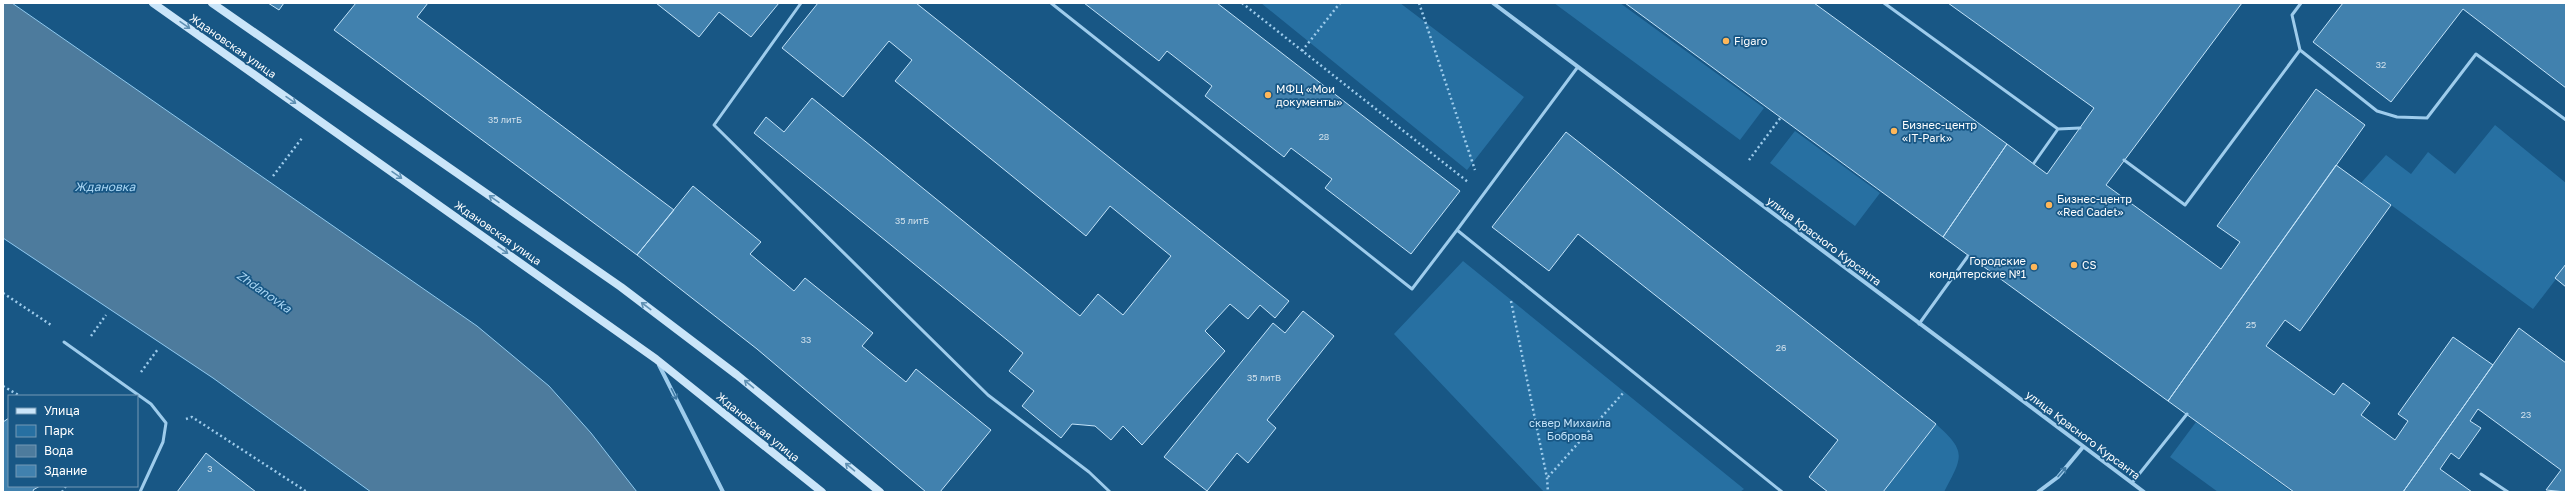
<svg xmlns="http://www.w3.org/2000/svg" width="2569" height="495" font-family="'Golos Text',sans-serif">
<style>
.green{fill:#2770a2}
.water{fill:#4d7b9d;stroke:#90caef}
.building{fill:#4181ae;stroke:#c3e3f9}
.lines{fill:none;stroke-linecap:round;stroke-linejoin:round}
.path{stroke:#9eccec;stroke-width:2.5;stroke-dasharray:2 3;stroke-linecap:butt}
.service{stroke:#9eccec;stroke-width:3}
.minor{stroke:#9eccec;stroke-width:4}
.secondary{stroke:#cae5f9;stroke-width:8}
.oneway{stroke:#5f90b3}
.oneway2{stroke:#407aa4}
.poi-dot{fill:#ffb759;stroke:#185785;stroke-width:1.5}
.labels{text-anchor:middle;stroke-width:3.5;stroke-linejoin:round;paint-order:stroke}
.number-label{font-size:9px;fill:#d0e0eb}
.poi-label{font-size:11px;fill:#fff;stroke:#185785;text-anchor:start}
.street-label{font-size:11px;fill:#fff;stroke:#185785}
.park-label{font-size:11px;fill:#c3e3f9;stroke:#185785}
.water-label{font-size:12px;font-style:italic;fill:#a9d6f4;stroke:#185785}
</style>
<rect width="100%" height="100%" fill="#185785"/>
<path class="green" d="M 1261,3 L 1400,3 L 1524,97 L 1467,170 Z
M 1554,3 L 1620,3 L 1764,108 L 1740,140 Z
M 2495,125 L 2566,183 L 2566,266 L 2533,309 L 2361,183 L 2386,155 L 2411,174 L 2428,152 L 2455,174 Z
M 1795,131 L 1880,193 L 1855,226 L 1770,163 Z
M 1463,261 L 1744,489 L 1740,492 L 1544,492 L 1394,334 Z
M 2196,422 L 2292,492 L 2218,492 L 2170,457 Z
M 1936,424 C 1967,452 1963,456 1944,492 L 1883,492 Z"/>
<path class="water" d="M 3,3 L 12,3 L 477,326 L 549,386 L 591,433 L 637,492 L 371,492 L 213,378 L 3,238 Z"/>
<path class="building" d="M 268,3 L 284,3 L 279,10 Z
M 356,3 L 428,3 L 417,17 L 674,210 L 637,255 L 334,30 Z
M 656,3 L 779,3 L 751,37 L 719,12 L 699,37 Z
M 818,3 L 916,3 L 1289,301 L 1275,318 L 1260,305 L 1248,319 L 1230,304 L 1205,331 L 1225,351 L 1142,445 L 1123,426 L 1111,440 L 1095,426 L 1072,424 L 1061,438 L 1022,406 L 1034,391 L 1009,371 L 1023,353 L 754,133 L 766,117 L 784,132 L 812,98 L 1080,316 L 1098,294 L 1123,315 L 1171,256 L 1110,206 L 1086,236 L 895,81 L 912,60 L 889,41 L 843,97 L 782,48 Z
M 1084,3 L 1217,3 L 1460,191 L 1411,254 L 1325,188 L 1332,179 L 1291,148 L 1284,157 L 1205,96 L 1212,86 L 1167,51 L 1159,61 Z
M 1625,3 L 1814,3 L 2007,144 L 1943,237 Z
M 1948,3 L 2242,3 L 2106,185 L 2221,269 L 2240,242 L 2217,226 L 2316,89 L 2365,125 L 2168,401 L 1943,237 L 2007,144 L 2047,174 L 2094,108 Z
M 2343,3 L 2566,3 L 2566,88 L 2463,9 L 2391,102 L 2313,42 Z
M 1566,132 L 1936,424 L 1883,492 L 1828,492 L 1809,477 L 1838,440 L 1578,234 L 1549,271 L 1492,227 Z
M 2336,165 L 2391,205 L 2300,331 L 2285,320 L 2266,346 L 2334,395 L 2343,383 L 2370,403 L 2361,415 L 2395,440 L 2408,421 L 2398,414 L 2453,337 L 2493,365 L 2403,492 L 2294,492 L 2168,401 Z
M 693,186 L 761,242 L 750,254 L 794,291 L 805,278 L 873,333 L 862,346 L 906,382 L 916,369 L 991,430 L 940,492 L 926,492 L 757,349 L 637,255 Z
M 2566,264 L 2566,287 L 2555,278 Z
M 1303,311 L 1334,336 L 1267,420 L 1276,428 L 1248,463 L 1237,453 L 1207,491 L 1164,457 L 1273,323 L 1285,333 Z
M 2519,328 L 2566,363 L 2566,492 L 2546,490 L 2561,470 L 2478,409 L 2470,421 L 2481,428 L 2459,459 L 2451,453 L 2440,469 L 2472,492 L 2403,492 Z
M 9,418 L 9,486 L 40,486 L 33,490 L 34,492 L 3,492 L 3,422 Z
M 206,453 L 221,465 L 256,492 L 177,492 Z"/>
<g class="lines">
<path class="path" d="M 1242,3 L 1468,182
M 1419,3 L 1475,170
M 1302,51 L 1340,3
M 1749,160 L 1781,117
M 273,176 L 302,138
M 3,293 L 51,325
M 1511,301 L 1547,478 L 1548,492
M 91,336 L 106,315
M 141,372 L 158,349
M 3,386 L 20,396
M 186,419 L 192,417 L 307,492
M 1548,477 L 1624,392
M 62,492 L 66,486"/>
<path class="service" d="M 801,3 L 714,125 L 988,395 L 1089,472 L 1110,492
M 1051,3 L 1412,289 L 1457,230 L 1782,492
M 1884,3 L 2058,129 L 2080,128
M 2300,50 L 2377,111 L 2397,117 L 2427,118 L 2476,54 L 2566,120
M 2124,160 L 2185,205 L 2300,50 L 2292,15 L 2301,3
M 2034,163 L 2058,129
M 1457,230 L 1577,68
M 1919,324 L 1968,256
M 64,342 L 151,404 L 166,423 L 163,442 L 140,492
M 2481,474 L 2508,492
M 2132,483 L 2187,414"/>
<path class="minor" d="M 1493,3 L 2144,492
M 659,365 L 723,492
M 2038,492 L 2058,477 L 2083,447"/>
<path class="secondary" d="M 153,3 L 656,359 L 822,492
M 212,3 L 621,287 L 737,375 L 880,492"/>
</g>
<defs><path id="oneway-shaft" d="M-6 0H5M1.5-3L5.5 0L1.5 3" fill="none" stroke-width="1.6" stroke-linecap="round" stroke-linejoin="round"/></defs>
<g class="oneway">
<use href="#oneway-shaft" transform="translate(185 25) rotate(35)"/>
<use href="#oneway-shaft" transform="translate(291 100) rotate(35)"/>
<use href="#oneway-shaft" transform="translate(397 175) rotate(35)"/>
<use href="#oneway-shaft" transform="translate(494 199) rotate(-145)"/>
<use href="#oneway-shaft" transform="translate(503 250) rotate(35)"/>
<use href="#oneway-shaft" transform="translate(646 306) rotate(-143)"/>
<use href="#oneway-shaft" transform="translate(749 384) rotate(-140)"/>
<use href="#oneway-shaft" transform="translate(850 467) rotate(-140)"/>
</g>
<g class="oneway2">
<use href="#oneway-shaft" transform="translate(674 394) rotate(64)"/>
<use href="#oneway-shaft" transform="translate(2062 472) rotate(-49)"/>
</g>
<g class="poi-dot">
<circle cx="1726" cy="41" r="4"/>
<circle cx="1268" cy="95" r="4"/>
<circle cx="1894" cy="131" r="4"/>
<circle cx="2049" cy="205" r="4"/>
<circle cx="2074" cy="265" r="4"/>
<circle cx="2034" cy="267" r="4"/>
</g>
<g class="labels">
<g class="number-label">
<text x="2381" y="68">32</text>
<text x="505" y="123">35 литБ</text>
<text x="1324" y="140">28</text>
<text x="912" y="224">35 литБ</text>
<text x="2251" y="328">25</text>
<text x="806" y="343">33</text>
<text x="1781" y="351">26</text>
<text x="1264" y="381">35 литВ</text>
<text x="2526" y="418">23</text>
<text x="210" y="472">3</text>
</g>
<g class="poi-label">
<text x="1734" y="45">Figaro</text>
<text x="1276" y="93">МФЦ «Мои<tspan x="1276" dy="13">документы»</tspan></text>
<text x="1902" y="129">Бизнес-центр<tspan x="1902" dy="13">«IT-Park»</tspan></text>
<text x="2057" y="203">Бизнес-центр<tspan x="2057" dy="13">«Red Cadet»</tspan></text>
<text x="2026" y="265" text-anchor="end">Городские<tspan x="2026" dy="13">кондитерские №1</tspan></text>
<text x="2082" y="269">CS</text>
</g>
<g class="street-label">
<text transform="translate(233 46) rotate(35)" y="4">Ждановская улица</text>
<text transform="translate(498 233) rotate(35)" y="4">Ждановская улица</text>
<text transform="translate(1824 241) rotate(37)" y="4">улица Красного Курсанта</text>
<text transform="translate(758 427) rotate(39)" y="4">Ждановская улица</text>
<text transform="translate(2083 435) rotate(37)" y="4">улица Красного Курсанта</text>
</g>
<g class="park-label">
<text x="1570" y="427">сквер Михаила<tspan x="1570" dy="13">Боброва</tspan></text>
</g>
<g class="water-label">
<text x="105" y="191">Ждановка</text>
<text transform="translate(264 292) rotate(35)" y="4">Zhdanovka</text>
</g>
</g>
<rect width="2569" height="495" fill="none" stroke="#ffffff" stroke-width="8"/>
<rect x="8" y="395" width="130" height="92" fill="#185785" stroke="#749ab6"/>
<rect x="16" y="408" width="20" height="6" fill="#cae5f9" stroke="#749ab6"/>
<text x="44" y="415" font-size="12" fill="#ffffff">Улица</text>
<rect x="16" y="425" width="20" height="12" fill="#2770a2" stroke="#749ab6"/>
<text x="44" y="435" font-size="12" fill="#ffffff">Парк</text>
<rect x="16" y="445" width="20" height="12" fill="#4d7b9d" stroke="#749ab6"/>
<text x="44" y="455" font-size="12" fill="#ffffff">Вода</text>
<rect x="16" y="465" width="20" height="12" fill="#4181ae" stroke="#749ab6"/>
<text x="44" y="475" font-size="12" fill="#ffffff">Здание</text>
</svg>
